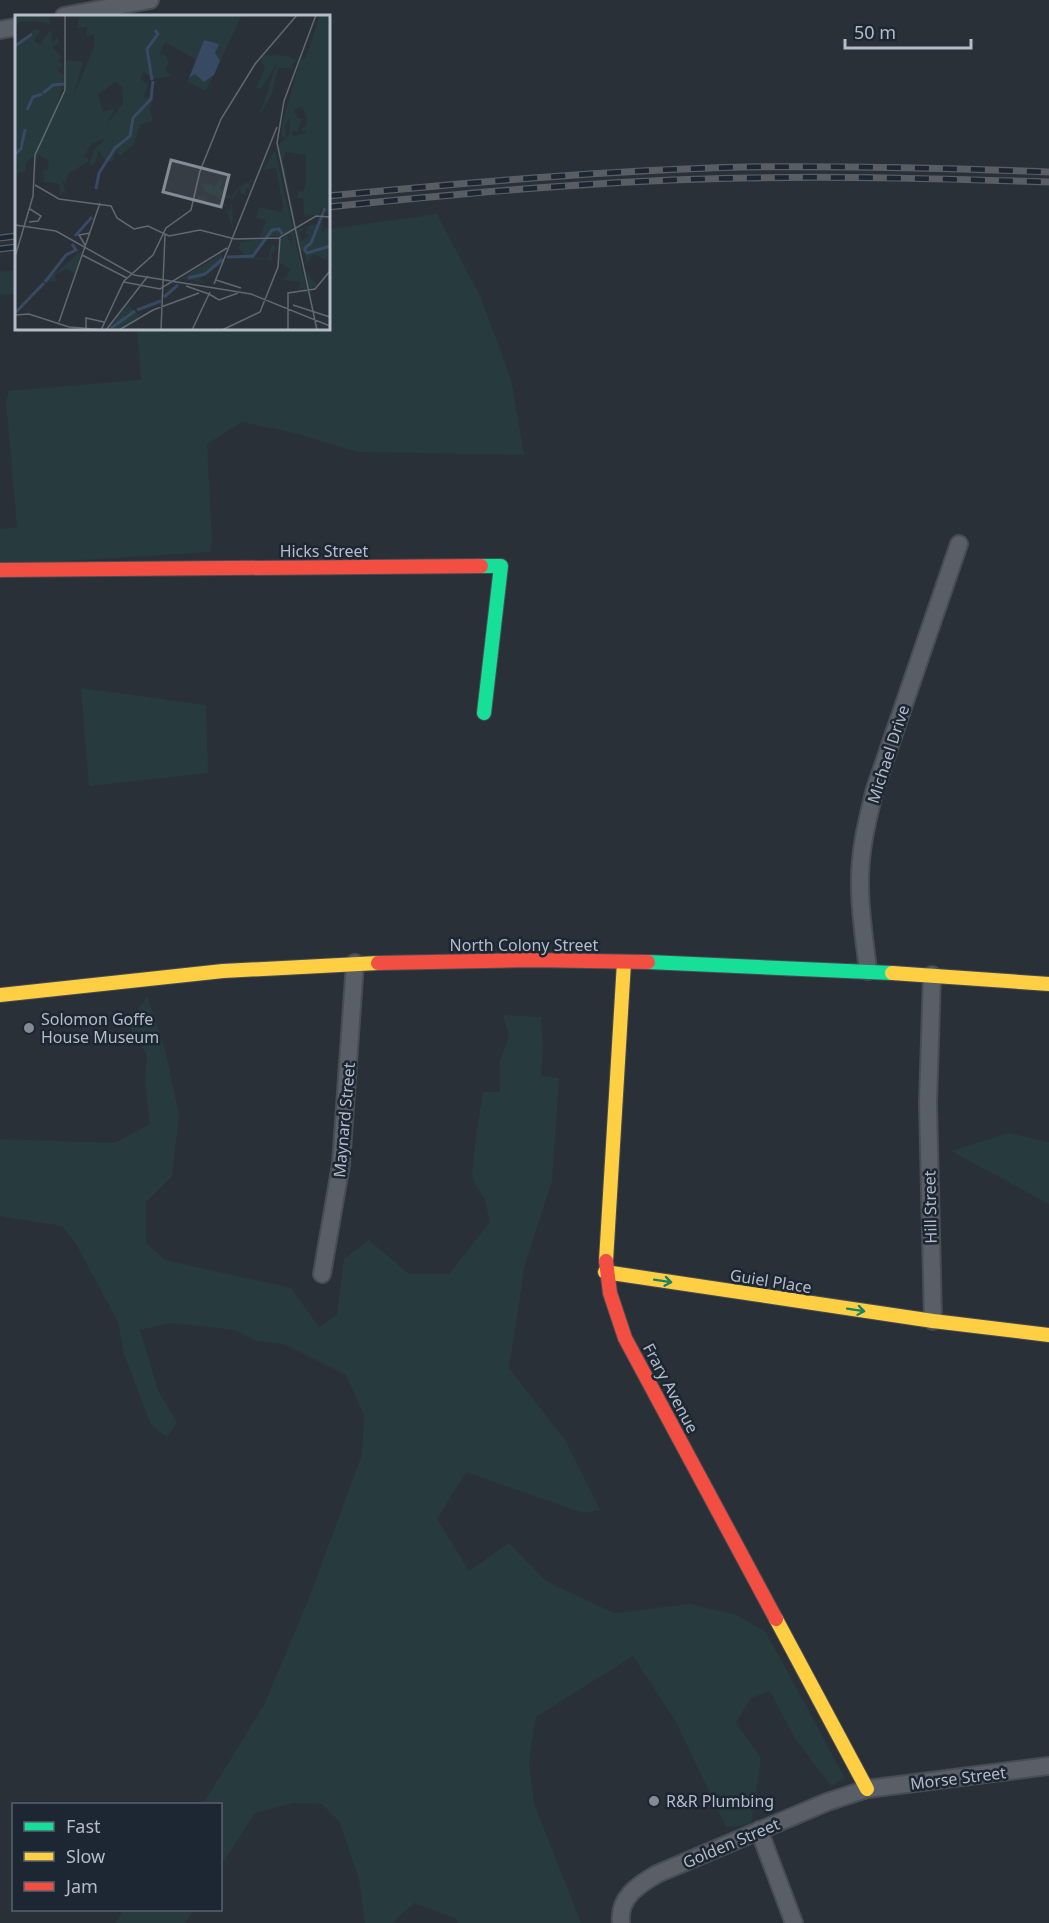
<svg xmlns="http://www.w3.org/2000/svg" width="1049" height="1923" font-family="'Noto Sans',sans-serif">
<style>
.green{fill:#273a3e}
.lines{fill:none;stroke-linecap:round;stroke-linejoin:round}
.street-casing{stroke:#484c53;stroke-width:20}
.fast-casing{stroke:#484c53;stroke-width:16}
.slow-casing{stroke:#484c53;stroke-width:16}
.jam-casing{stroke:#484c53;stroke-width:16}
.street{stroke:#5a5e66;stroke-width:16}
.fast{stroke:#16e098;stroke-width:14}
.slow{stroke:#ffcf43;stroke-width:14}
.jam{stroke:#f24e42;stroke-width:14}
.rail-casing{stroke:#595d64;stroke-width:7}
.rail{stroke:#1d2633;stroke-width:4.5;stroke-dasharray:14;stroke-linecap:butt}
.oneway{stroke:#1a8366}
.poi-dot{fill:#848b96;stroke:#1d2633;stroke-width:2}
.labels{text-anchor:middle;stroke-width:5;stroke-linejoin:round;paint-order:stroke}
.street-label{font-size:16px;fill:#b4bcc9;stroke:#1d2633}
.poi-label{font-size:16px;fill:#b4bcc9;stroke:#1d2633;text-anchor:start}
.inset-river{fill:none;stroke:#384963;stroke-width:3}
.inset-road{fill:none;stroke:#616872;stroke-width:1.5}
.view{fill:#848b96;fill-opacity:0.15;stroke:#848b96;stroke-width:3}
.inset-edge{fill:none;stroke:#b4bcc9;stroke-width:3}
</style>
<rect width="100%" height="100%" fill="#2a3038"/>
<path class="green" d="M 437,214 L 481,298 L 511,379 L 524,455 L 357,452 L 295,433 L 242,422 L 207,444 L 212,541 L 210,552 L 0,565 L 0,529 L 17,527 L 6,401 L 9,391 L 141,380 L 137,329 L 328,328 L 329,229 Z
M 16,270 L 16,294 L 0,295 L 0,272 Z
M 81,688 L 206,705 L 208,773 L 89,786 Z
M 147,996 L 165,1049 L 179,1115 L 172,1176 L 146,1202 L 146,1243 L 165,1260 L 291,1288 L 319,1327 L 337,1315 L 344,1259 L 369,1240 L 409,1274 L 449,1274 L 490,1222 L 485,1200 L 472,1178 L 476,1136 L 483,1092 L 500,1092 L 500,1061 L 509,1037 L 503,1015 L 541,1017 L 543,1047 L 541,1076 L 559,1078 L 552,1181 L 525,1264 L 509,1368 L 565,1440 L 600,1510 L 583,1513 L 466,1472 L 437,1519 L 469,1571 L 509,1543 L 546,1581 L 614,1613 L 690,1604 L 736,1615 L 766,1632 L 845,1778 L 831,1786 L 794,1737 L 770,1691 L 751,1698 L 736,1722 L 761,1759 L 751,1825 L 726,1827 L 676,1722 L 633,1656 L 536,1717 L 529,1761 L 534,1803 L 581,1923 L 458,1923 L 455,1918 L 414,1903 L 392,1923 L 365,1923 L 359,1879 L 339,1821 L 322,1804 L 293,1803 L 255,1813 L 221,1866 L 220,1804 L 203,1804 L 264,1705 L 307,1603 L 362,1455 L 364,1415 L 346,1375 L 284,1344 L 257,1341 L 235,1330 L 171,1323 L 140,1330 L 158,1390 L 177,1423 L 167,1437 L 151,1425 L 124,1354 L 118,1322 L 76,1244 L 62,1226 L 0,1216 L 0,1139 L 115,1143 L 150,1124 L 145,1083 L 147,1055 L 129,1026 Z
M 1008,1133 L 1049,1142 L 1049,1204 L 951,1151 Z
M 123,1910 L 194,1910 L 185,1923 L 116,1923 Z"/>
<g class="lines">
<defs>
<path id="street" d="M 64,16 L 150,0
M 0,30 L 16,27
M 868,971 C 865,943 860,914 860,887 C 859,853 867,821 875,789 L 959,544
M 932,975 L 928,1103 L 933,1321
M 322,1274 L 341,1164 L 355,963
M 759,1830 L 794,1923
M 621,1923 C 618,1898 638,1885 657,1874 L 827,1802 L 867,1789 L 1049,1766"/>
<path id="fast" d="M 481,566 L 501,566 L 484,713
M 648,962 L 892,973"/>
<path id="slow" d="M 892,973 L 1049,984
M 0,995 L 223,971 L 378,963
M 606,1261 L 624,962
M 605,1272 L 933,1321 L 1049,1335
M 776,1619 L 867,1789"/>
<path id="jam" d="M 0,570 L 481,566
M 378,963 L 531,960 L 648,962
M 606,1261 L 610,1293 L 625,1338 L 776,1619"/>
</defs>
<use href="#street" class="street-casing"/>
<use href="#fast" class="fast-casing"/>
<use href="#slow" class="slow-casing"/>
<use href="#jam" class="jam-casing"/>
<use href="#street" class="street"/>
<use href="#fast" class="fast"/>
<use href="#slow" class="slow"/>
<use href="#jam" class="jam"/>
<defs>
<path id="rail" d="M 328,196 C 467,183 606,170 745,167 C 846,166 948,168 1049,172
M 328,207 C 467,193 606,180 745,178 C 846,176 948,179 1049,182
M 0,238 L 16,236
M 0,249 L 16,247"/>
</defs>
<use href="#rail" class="rail-casing"/>
<use href="#rail" class="rail"/>
</g>
<defs><path id="oneway-shaft" d="M-6 0H5M1.5-3L5.5 0L1.5 3" fill="none" stroke-width="1.6" stroke-linecap="round" stroke-linejoin="round" transform="scale(1.5)"/></defs>
<g class="oneway">
<use href="#oneway-shaft" transform="translate(663 1281) rotate(9)"/>
<use href="#oneway-shaft" transform="translate(856 1310) rotate(9)"/>
</g>
<g class="poi-dot">
<circle cx="29" cy="1028" r="6"/>
<circle cx="654" cy="1801" r="6"/>
</g>
<g class="labels">
<g class="street-label">
<text x="324" y="557">Hicks Street</text>
<text transform="translate(888 754) rotate(-72)" y="6">Michael Drive</text>
<text x="524" y="951">North Colony Street</text>
<text transform="translate(344 1120) rotate(-85)" y="6">Maynard Street</text>
<text transform="translate(930 1207) rotate(-91)" y="6">Hill Street</text>
<text transform="translate(771 1281) rotate(9)" y="6">Guiel Place</text>
<text transform="translate(671 1388) rotate(62)" y="6">Frary Avenue</text>
<text transform="translate(958 1778) rotate(-7)" y="6">Morse Street</text>
<text transform="translate(731 1843) rotate(-23)" y="6">Golden Street</text>
</g>
<g class="poi-label">
<text x="41" y="1025">Solomon Goffe<tspan x="41" dy="18">House Museum</tspan></text>
<text x="666" y="1807">R&amp;R Plumbing</text>
</g>
</g>
<g transform="translate(15 15)">
<rect width="315" height="315" fill="#2a3038"/>
<path d="M 0,0 L 33,0 L 36,9 L 18,6 L 3,8 L 0,13 ZM 65,0 L 227,0 L 191,76 L 172,67 L 181,45 L 150,27 L 144,39 L 151,41 L 154,48 L 150,55 L 157,61 L 138,64 L 129,57 L 125,64 L 133,69 L 129,82 L 138,83 L 135,95 L 138,105 L 125,110 L 119,129 L 105,141 L 101,136 L 98,146 L 92,147 L 83,136 L 81,147 L 74,151 L 79,135 L 90,124 L 77,128 L 68,143 L 74,142 L 73,147 L 54,158 L 50,168 L 47,165 L 51,179 L 47,177 L 45,182 L 44,169 L 29,167 L 28,154 L 32,156 L 34,146 L 24,140 L 21,145 L 22,138 L 11,148 L 10,157 L 0,159 L 4,151 L 0,149 L 0,33 L 20,14 L 26,16 L 19,26 L 25,30 L 36,14 L 37,28 L 42,23 L 45,27 L 37,32 L 48,43 L 43,45 L 48,50 L 42,55 L 50,61 L 39,100 L 51,76 L 51,45 L 68,47 L 58,82 L 79,32 L 79,19 L 72,22 L 72,12 L 62,13 ZM 100,67 L 107,72 L 108,88 L 92,109 L 100,93 L 88,97 L 83,80 ZM 305,0 L 315,0 L 315,199 L 306,193 L 305,200 L 289,201 L 288,183 L 282,184 L 283,176 L 288,177 L 291,168 L 291,140 L 271,137 L 268,145 L 282,216 L 287,213 L 288,216 L 284,217 L 286,226 L 296,220 L 290,219 L 294,210 L 308,209 L 307,219 L 310,212 L 315,215 L 312,245 L 298,239 L 291,250 L 295,263 L 302,269 L 294,276 L 290,236 L 284,235 L 263,130 L 274,120 L 275,102 L 270,110 L 271,122 L 267,122 L 267,109 L 285,46 L 291,42 ZM 287,91 L 292,104 L 291,111 L 285,114 L 292,117 L 279,122 L 276,118 L 279,115 L 282,118 L 287,104 L 283,104 L 279,95 ZM 250,40 L 273,41 L 282,45 L 276,50 L 278,53 L 263,53 L 257,79 L 244,102 L 261,50 L 246,74 L 241,73 L 250,53 L 245,44 ZM 260,135 L 292,277 L 289,278 L 287,271 L 283,278 L 285,267 L 265,264 L 271,263 L 276,254 L 265,248 L 265,224 L 272,220 L 277,231 L 277,220 L 245,222 L 251,205 L 241,203 L 244,192 L 266,197 L 268,192 L 261,153 L 248,155 ZM 244,161 L 235,168 L 235,175 L 230,173 L 231,181 L 226,179 L 225,173 L 218,184 L 205,181 L 205,183 L 211,190 L 214,197 L 217,187 L 218,216 L 211,192 L 202,182 L 192,177 L 189,182 L 193,183 L 182,189 L 183,181 L 179,180 L 187,182 L 191,177 L 185,168 L 198,170 L 198,175 L 203,166 L 208,165 L 204,174 L 214,174 L 209,179 L 216,182 L 224,172 ZM 253,223 L 238,242 L 253,244 L 257,229 L 262,233 L 256,240 L 258,245 L 212,243 L 230,240 L 223,233 L 226,227 ZM 67,235 L 60,258 L 51,254 L 40,260 L 41,266 L 30,267 ZM 207,239 L 206,249 L 184,264 L 191,268 L 166,263 ZM 113,290 L 125,301 L 102,315 L 92,315 Z" fill="#273a3e" fill-rule="evenodd"/>
<path d="M 189,25 L 204,29 L 200,38 L 205,46 L 199,60 L 189,67 L 180,59 L 174,63 Z" fill="#384963"/>
<path class="inset-river" d="M 0,31 L 17,19M 137,65 L 132,34 L 143,19 L 140,15M 28,78 L 38,70 L 49,69M 12,95 L 18,82 L 27,79M 0,139 L 6,134 L 10,114M 81,174 L 84,158 L 100,133 L 115,121 L 118,103 L 136,84 L 138,66M 60,221 L 77,202M 289,234 L 296,228 L 310,193M 289,234 L 292,238 L 315,231M 212,242 L 238,241 L 257,215 L 264,214 L 267,219M 173,263 L 190,259 L 208,244M 30,267 L 51,240 L 61,235 L 57,229M 149,282 L 163,270M 122,295 L 146,286M 1,297 L 29,268M 96,313 L 120,296"/>
<path class="inset-road" d="M 301,0 L 269,86 L 262,128 L 302,315M 20,170 L 44,184 L 96,191 L 102,203 L 119,214 L 133,211 L 154,221 L 185,215 L 220,224M 14,207 L 23,206 L 26,201 L 15,194M 0,210 L 41,216 L 119,260 L 236,279 L 315,311M 220,224 L 264,223 L 301,201 L 315,202M 70,230 L 64,220 L 75,218M 67,240 L 112,263M 0,242 L 18,181 L 20,140 L 50,75 L 50,0M 201,265 L 226,273M 109,267 L 145,274 L 212,233M 199,269 L 262,112M 171,271 L 194,279M 194,279 L 204,285 L 223,278M 278,290 L 315,302M 0,300 L 14,299 L 54,312 L 91,315M 44,307 L 85,188M 71,314 L 71,303 L 89,307M 86,315 L 109,266 L 138,240 L 151,213 L 176,195 L 185,156 L 206,104 L 240,49 L 282,0M 91,315 L 133,261M 104,315 L 138,295 L 184,278M 146,315 L 150,220M 177,315 L 195,277M 207,315 L 245,297 L 263,252 L 265,223M 273,315 L 273,278 L 300,274 L 315,256"/>
<path class="view" d="M 156,145 L 214,160 L 206,192 L 148,177 Z"/>
<rect width="315" height="315" class="inset-edge"/>
</g>
<rect x="12" y="1803" width="210" height="108" fill="#1d2633" stroke="#59626f" stroke-width="1.5"/>
<rect x="24" y="1822" width="30" height="9" fill="#16e098" stroke="#59626f" stroke-width="1.5"/>
<text x="66" y="1833" font-size="18" fill="#b4bcc9">Fast</text>
<rect x="24" y="1852" width="30" height="9" fill="#ffcf43" stroke="#59626f" stroke-width="1.5"/>
<text x="66" y="1863" font-size="18" fill="#b4bcc9">Slow</text>
<rect x="24" y="1882" width="30" height="9" fill="#f24e42" stroke="#59626f" stroke-width="1.5"/>
<text x="66" y="1893" font-size="18" fill="#b4bcc9">Jam</text>
<path d="M845 39v9h126v-9" fill="none" stroke="#b4bcc9" stroke-width="3"/>
<text x="854" y="39" font-size="18" fill="#b4bcc9" stroke="#1d2633" stroke-width="4.5" paint-order="stroke">50 m</text>
</svg>
